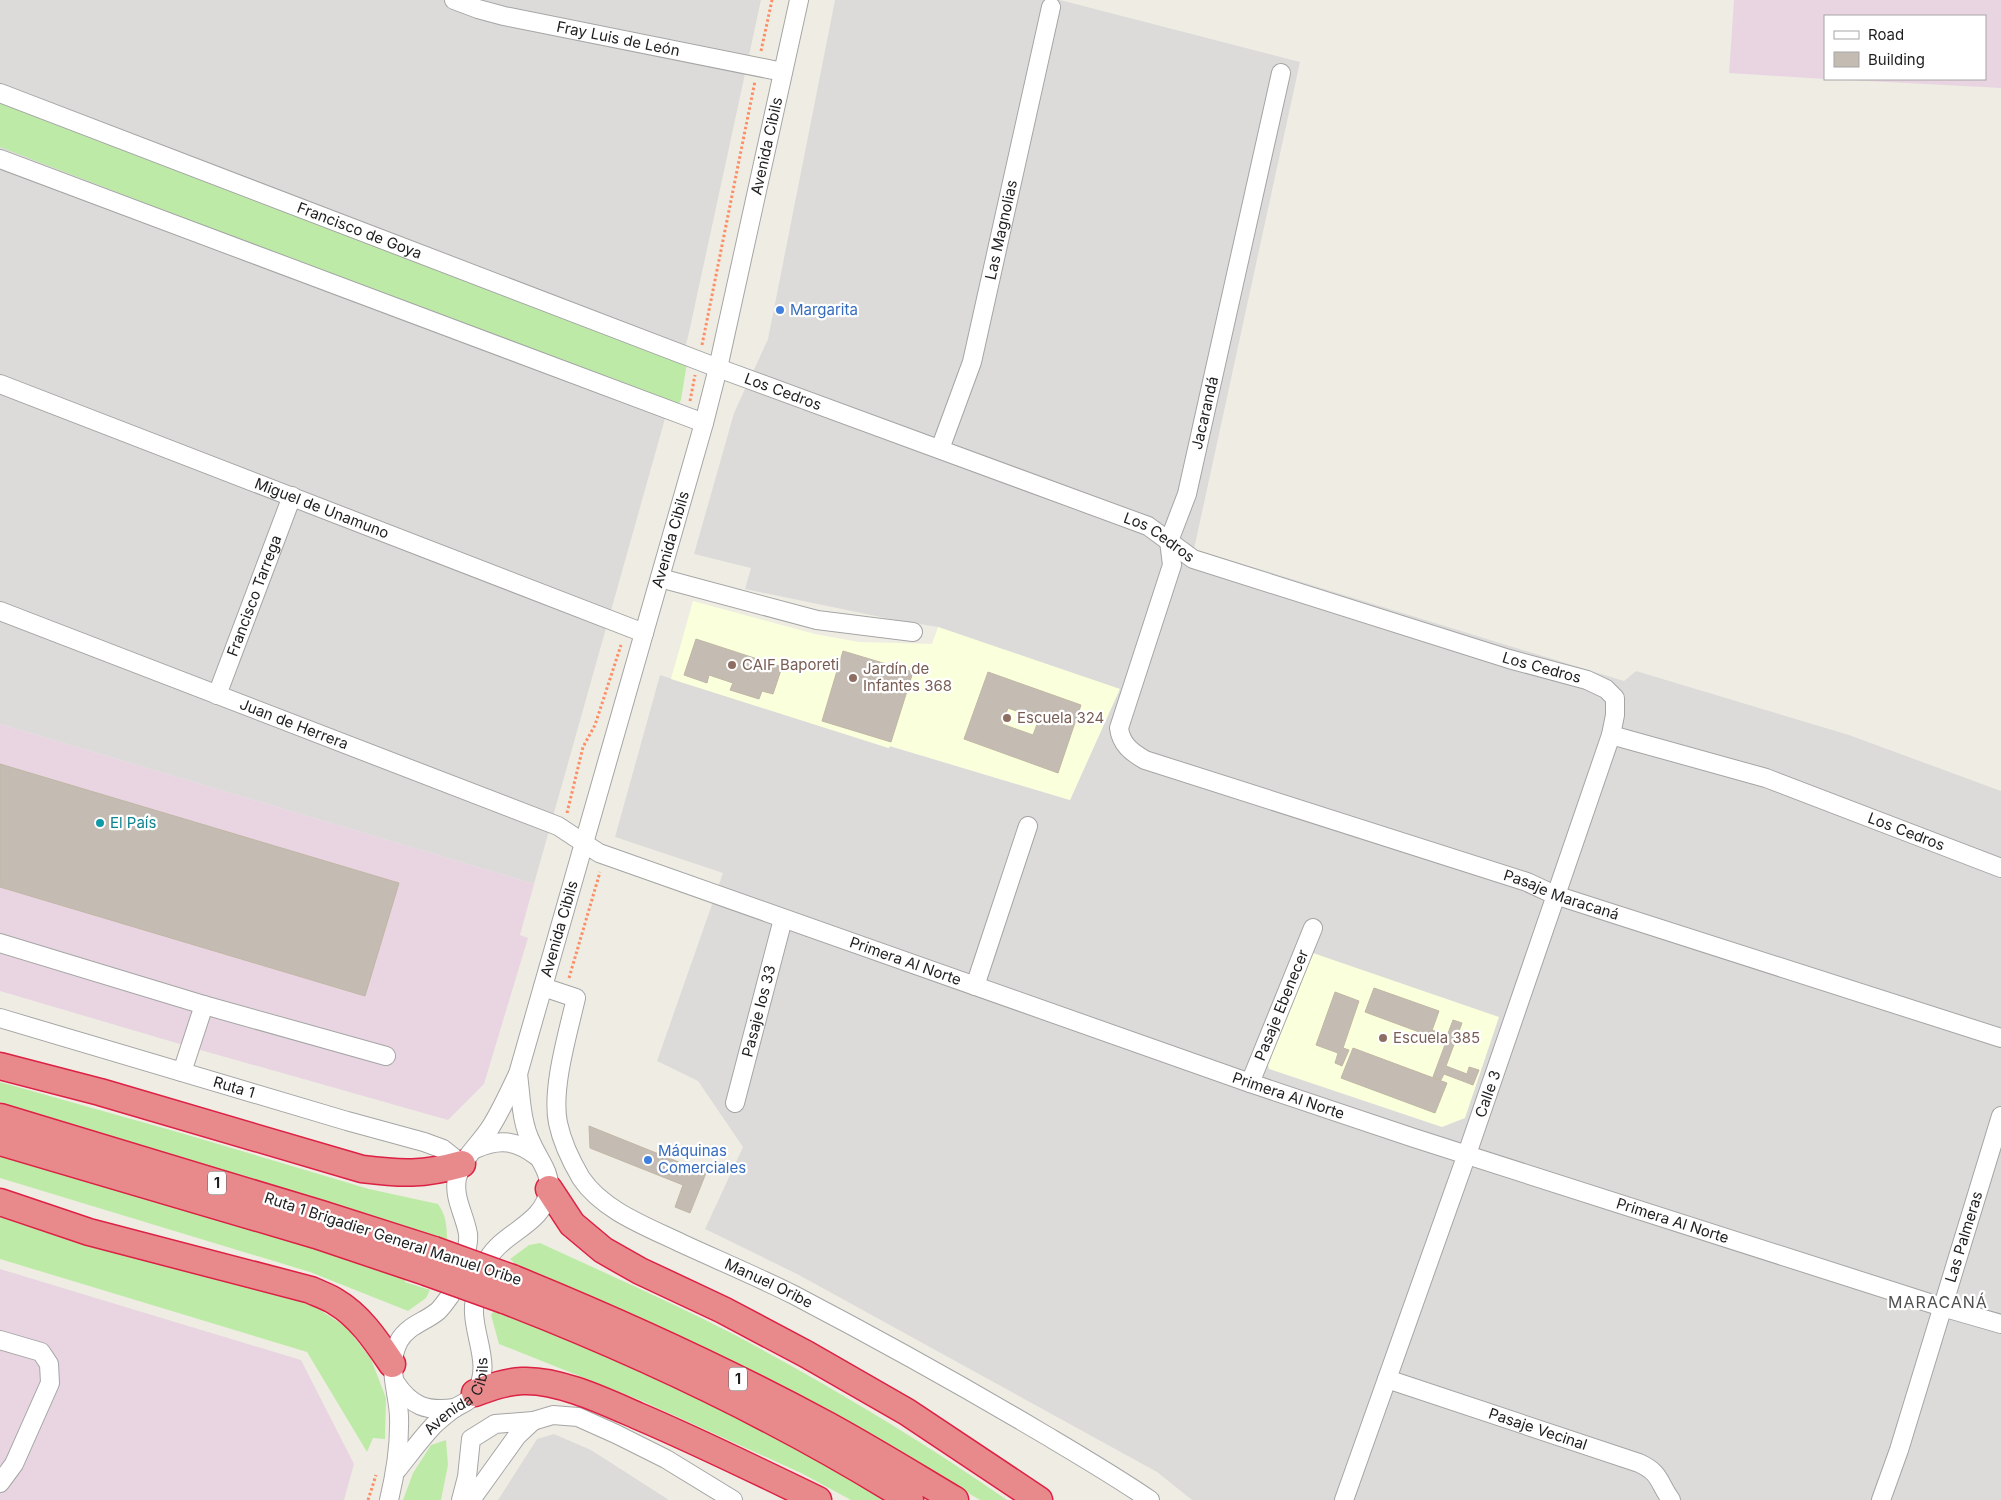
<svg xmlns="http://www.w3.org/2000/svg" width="2001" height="1500" font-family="Inter,sans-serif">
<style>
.residential{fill:#dcdbda}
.industrial{fill:#e8d5e1}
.education{fill:#faffdc}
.grass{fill:#beeaa8}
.building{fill:#c4bcb3;stroke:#c1b6a5;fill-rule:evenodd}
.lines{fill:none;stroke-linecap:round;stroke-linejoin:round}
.minor-casing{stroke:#a5a5a5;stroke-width:20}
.highway-casing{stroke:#dc2144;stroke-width:29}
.path{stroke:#fc8e67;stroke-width:3;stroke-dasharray:2.5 2.5;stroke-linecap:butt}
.minor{stroke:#fff;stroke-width:18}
.highway{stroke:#e8898c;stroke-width:26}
.highway-bridge-casing{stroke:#dc2144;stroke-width:29;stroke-linecap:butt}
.highway-bridge{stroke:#e8898c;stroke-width:26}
.shop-dot{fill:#3f7fe0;stroke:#fff;stroke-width:2}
.education-dot{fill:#8d6e63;stroke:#fff;stroke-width:2}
.culture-dot{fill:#0f9aa8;stroke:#fff;stroke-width:2}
.labels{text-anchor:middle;stroke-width:4.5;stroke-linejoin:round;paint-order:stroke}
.shield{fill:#fff;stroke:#626262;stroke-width:1}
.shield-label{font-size:14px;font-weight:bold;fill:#1e1e1e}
.street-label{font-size:15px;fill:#1e1e1e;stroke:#fff}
.shop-label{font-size:15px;fill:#366cbe;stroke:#fff;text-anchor:start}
.education-label{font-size:15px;fill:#785e54;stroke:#fff;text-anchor:start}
.culture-label{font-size:15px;fill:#0d838f;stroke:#fff;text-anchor:start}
.neighbourhood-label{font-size:16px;letter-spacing:1px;fill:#515151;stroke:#fff}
</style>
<rect width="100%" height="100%" fill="#efede3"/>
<path class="residential" d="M 0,0 L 761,0 L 688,337 L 534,884 L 0,724 Z
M 835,0 L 1060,0 L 1300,62 L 1194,549 L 1624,681 L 1636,671 L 1849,735 L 2001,791 L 2001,1500 L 1192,1500 L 1157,1472 L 797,1274 L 705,1229 L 743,1147 L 698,1081 L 657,1061 L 723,873 L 615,837 L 660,675 L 888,748 L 889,746 L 1070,800 L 1119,689 L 938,627 L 890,619 L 745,589 L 751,568 L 694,554 L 734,413 L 768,339 Z
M 554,1434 L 591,1450 L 669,1500 L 498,1500 L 537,1439 Z"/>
<path class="industrial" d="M 1734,0 L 2001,0 L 2001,88 L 1829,79 L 1985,79 L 1985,16 L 1825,16 L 1825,79 L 1729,73 Z
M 0,724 L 534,884 L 520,935 L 528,938 L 484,1084 L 448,1120 L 190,1047 L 0,991 Z
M 0,1269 L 301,1360 L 354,1464 L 344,1500 L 0,1500 Z"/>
<path class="education" d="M 693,601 L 815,634 L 859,642 L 932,644 L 938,627 L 1120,689 L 1070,800 L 890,746 L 889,748 L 671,679 Z
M 1310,952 L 1499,1017 L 1465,1118 L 1442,1127 L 1269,1069 L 1267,1060 Z"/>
<path class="grass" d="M 0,93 L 687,363 L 681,400 L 678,405 L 419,309 L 0,147 Z
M 0,1082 L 181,1133 L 369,1189 L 438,1204 C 446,1214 447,1228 447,1240 L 0,1102 Z
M 0,1156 L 317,1249 L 405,1279 L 405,1282 L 430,1290 L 426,1298 L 408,1311 L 310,1272 L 0,1178 Z
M 0,1211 L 83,1245 L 311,1304 L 346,1327 L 371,1359 L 386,1398 L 385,1439 L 373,1438 L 367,1452 L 307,1352 L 0,1259 Z
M 540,1243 C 605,1273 671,1302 735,1335 C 828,1385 920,1439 1007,1500 L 980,1500 L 864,1431 L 767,1379 L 700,1345 L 612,1305 L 520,1268 L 510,1259 L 529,1245 Z
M 494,1311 L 503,1313 C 634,1368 764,1426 886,1500 L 851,1500 L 801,1473 L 642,1401 L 499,1344 L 491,1315 Z
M 446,1440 L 448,1465 L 441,1500 L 403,1500 L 413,1473 L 431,1445 Z"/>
<path class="building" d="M 696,639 L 782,667 L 773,694 L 762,691 L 759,699 L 730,690 L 733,683 L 709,675 L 707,683 L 684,675 Z
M 843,651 L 913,672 L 891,742 L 822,721 Z
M 988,672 L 1081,705 L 1058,773 L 964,739 ZM 1008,708 L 1039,719 L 1033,735 L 1002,724 Z
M 0,764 L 399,883 L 365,996 L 0,887 Z
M 1374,988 L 1439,1011 L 1430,1036 L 1365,1012 Z
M 1335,992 L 1359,1001 L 1343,1048 L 1349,1050 L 1342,1066 L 1335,1063 L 1338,1053 L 1316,1045 Z
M 1453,1020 L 1462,1023 L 1446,1066 L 1467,1074 L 1469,1067 L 1479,1070 L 1473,1085 L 1444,1074 L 1441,1080 L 1433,1077 L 1446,1042 L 1430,1036 L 1432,1030 L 1447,1036 Z
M 1353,1048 L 1447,1083 L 1435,1113 L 1341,1078 Z
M 589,1126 L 706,1173 L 690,1213 L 675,1207 L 683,1185 L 590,1148 Z"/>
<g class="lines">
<defs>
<g id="minor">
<path id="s1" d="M 454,0 L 478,9 L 504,16 L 783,72"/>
<path id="s2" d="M 1281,73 L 1187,494 L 1169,541 L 1172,565 L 1119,728 C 1121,744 1131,752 1145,760 L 1527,882 L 1555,895 L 2001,1038"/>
<path id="s3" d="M 0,93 L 718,368 L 1148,526 L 1193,559 L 1509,659 L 1587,680 L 1606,689 L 1615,698 L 1615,715 L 1611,735 L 1467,1154 L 1344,1500"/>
<path d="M 0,159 L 704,423"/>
<path id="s4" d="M 0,384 L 644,633"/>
<path id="s5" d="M 940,449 L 972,362 L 1051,7"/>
<path d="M 660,578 L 817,620 L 913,632"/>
<path id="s6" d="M 0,611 L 558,826 L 599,853 L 1250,1083 L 1414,1138 L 1942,1307 L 2001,1324"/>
<path id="s7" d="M 217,695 L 292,496"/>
<path id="s8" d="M 1611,735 L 1766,778 L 2001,868"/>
<path d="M 0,943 L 204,1005 L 386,1056"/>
<path d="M 975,986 L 1028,826"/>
<path id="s9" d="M 543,987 L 576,998 C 568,1033 551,1089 558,1123 C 562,1142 571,1161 581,1178 C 603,1211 648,1227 683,1244 C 720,1261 758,1277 794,1295 C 878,1339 961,1385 1042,1433 C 1079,1455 1115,1476 1150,1500"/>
<path id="s10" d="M 0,1018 L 347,1121 L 424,1142 L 443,1149 L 462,1164"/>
<path d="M 182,1072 L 204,1005"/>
<path id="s11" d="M 1250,1083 L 1313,928"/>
<path id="s12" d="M 735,1103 L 783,919"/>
<path d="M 475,1149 C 500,1138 516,1140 538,1157"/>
<path d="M 0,1340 L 41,1352 L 49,1364 L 50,1383 L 14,1464 L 0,1483"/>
<path id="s13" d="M 1387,1379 L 1639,1463 C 1661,1473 1658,1482 1671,1500"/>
<path d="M 395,1382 C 411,1406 426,1412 455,1408"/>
<path id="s14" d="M 397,1470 C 409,1455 420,1440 433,1426 C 439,1420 447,1414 453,1409 C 461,1404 469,1402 475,1394 C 492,1367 475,1340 474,1313 C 473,1298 480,1279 485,1265 C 498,1232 544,1227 549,1189 C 551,1173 538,1158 532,1144 C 521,1123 521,1097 518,1074"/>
<path id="s15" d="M 389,1500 C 396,1471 400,1446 399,1416 C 398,1391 386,1365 399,1341 C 408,1325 425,1322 438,1311 C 443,1306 446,1301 450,1296 C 456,1279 470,1251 468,1234 C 465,1215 453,1198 457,1178 C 462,1158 479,1145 490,1128 C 501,1111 509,1092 518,1074 L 704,423 L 718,368 L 799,0"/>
<path d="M 461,1500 L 467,1477 L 471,1439 L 495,1424 L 533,1421 L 553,1415 L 578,1417 L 616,1434 L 666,1459 L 733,1500"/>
<path d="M 471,1500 L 517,1436 L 533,1421"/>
<path id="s16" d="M 1881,1500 L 1899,1450 L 2001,1116"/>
</g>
<path id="highway" d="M 0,1066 L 100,1092 L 362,1169 C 402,1174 423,1175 462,1164
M 0,1117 L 321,1214 L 434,1250
M 0,1142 L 316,1235 L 426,1272
M 549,1189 L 572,1224 L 603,1250 L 640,1271 L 723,1310 L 806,1354 L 907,1412 L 1039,1500
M 0,1202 L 89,1232 L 311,1290 C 319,1294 329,1297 336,1302 C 360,1316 377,1342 392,1364
M 512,1278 C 620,1322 725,1370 827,1425 C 871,1449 913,1475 955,1500
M 504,1300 C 646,1355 782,1420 910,1500
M 475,1393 C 491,1387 505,1382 522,1381 C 558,1379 606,1402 638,1416 C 699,1442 758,1471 818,1500"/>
</defs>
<use href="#minor" class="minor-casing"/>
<use href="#highway" class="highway-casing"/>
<path class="path" d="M 761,51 L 772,0
M 702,345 L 755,81
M 690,401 L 695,375
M 567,813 L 583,747 L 595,725 L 621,645
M 569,978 L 600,872
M 368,1500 L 376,1475"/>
<use href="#minor" class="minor"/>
<use href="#highway" class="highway"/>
<defs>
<path id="highway-bridge" d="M 434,1250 L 512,1278
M 426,1272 L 504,1300"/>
</defs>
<use href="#highway-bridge" class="highway-bridge-casing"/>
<use href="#highway-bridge" class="highway-bridge"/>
</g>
<g class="shop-dot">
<circle cx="780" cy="310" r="5"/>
<circle cx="648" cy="1160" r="5"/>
</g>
<g class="education-dot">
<circle cx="732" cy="665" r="5"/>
<circle cx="853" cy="678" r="5"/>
<circle cx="1007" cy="718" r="5"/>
<circle cx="1383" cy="1038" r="5"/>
</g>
<circle class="culture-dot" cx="100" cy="823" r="5"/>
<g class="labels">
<g class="shield">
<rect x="208" y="1171.5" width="18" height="23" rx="4"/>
<rect x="729" y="1367.5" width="18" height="23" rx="4"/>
</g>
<g class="shield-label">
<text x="217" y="1188">1</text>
<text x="738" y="1384">1</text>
</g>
<g class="street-label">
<text dy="5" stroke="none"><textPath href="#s1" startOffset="169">Fray Luis de León</textPath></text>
<text dy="5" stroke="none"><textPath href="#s15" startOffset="1435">Avenida Cibils</textPath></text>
<text dy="5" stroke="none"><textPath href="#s3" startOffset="385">Francisco de Goya</textPath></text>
<text dy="5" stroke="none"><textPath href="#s5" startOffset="228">Las Magnolias</textPath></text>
<text dy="5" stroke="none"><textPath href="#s3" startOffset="838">Los Cedros</textPath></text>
<text transform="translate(1205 413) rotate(-77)" y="5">Jacarandá</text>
<text dy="5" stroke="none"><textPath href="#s4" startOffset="345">Miguel de Unamuno</textPath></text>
<text dy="5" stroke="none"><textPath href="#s3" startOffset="1242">Los Cedros</textPath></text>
<text dy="5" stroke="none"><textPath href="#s15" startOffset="1030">Avenida Cibils</textPath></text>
<text dy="5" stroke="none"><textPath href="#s7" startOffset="106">Francisco Tarrega</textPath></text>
<text dy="5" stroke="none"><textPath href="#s3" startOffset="1648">Los Cedros</textPath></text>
<text dy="5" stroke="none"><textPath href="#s6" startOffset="315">Juan de Herrera</textPath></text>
<text dy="5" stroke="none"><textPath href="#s8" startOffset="311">Los Cedros</textPath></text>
<text dy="5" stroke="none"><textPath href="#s2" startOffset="1158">Pasaje Maracaná</textPath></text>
<text dy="5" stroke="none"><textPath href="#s15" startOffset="625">Avenida Cibils</textPath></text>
<text dy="5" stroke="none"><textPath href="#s6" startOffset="972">Primera Al Norte</textPath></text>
<text dy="5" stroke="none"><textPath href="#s11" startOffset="84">Pasaje Ebenecer</textPath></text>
<text dy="5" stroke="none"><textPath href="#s12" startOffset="95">Pasaje los 33</textPath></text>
<text dy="5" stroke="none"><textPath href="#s10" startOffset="244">Ruta 1</textPath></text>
<text transform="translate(1488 1094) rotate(-71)" y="5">Calle 3</text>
<text dy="5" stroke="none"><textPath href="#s6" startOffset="1378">Primera Al Norte</textPath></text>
<text dy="5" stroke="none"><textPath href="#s6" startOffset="1782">Primera Al Norte</textPath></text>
<text dy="5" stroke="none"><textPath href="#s16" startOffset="276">Las Palmeras</textPath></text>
<text transform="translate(393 1239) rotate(18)" y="5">Ruta 1 Brigadier General Manuel Oribe</text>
<text dy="5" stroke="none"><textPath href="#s9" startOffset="439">Manuel Oribe</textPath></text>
<text dy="5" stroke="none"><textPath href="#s14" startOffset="98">Avenida Cibils</textPath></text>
<text dy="5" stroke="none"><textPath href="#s13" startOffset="159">Pasaje Vecinal</textPath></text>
</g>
<g class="shop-label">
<text x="790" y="315">Margarita</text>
<text x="658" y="1156">Máquinas<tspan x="658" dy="17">Comerciales</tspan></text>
</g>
<g class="education-label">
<text x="742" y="670">CAIF Baporeti</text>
<text x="863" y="674">Jardín de<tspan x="863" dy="17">Infantes 368</tspan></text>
<text x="1017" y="723">Escuela 324</text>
<text x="1393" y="1043">Escuela 385</text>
</g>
<g class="culture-label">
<text x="110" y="828">El País</text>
</g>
<g class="neighbourhood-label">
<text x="1938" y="1308">MARACANÁ</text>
</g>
</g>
<rect x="1824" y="15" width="162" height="65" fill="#ffffff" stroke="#a5a5a5"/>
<rect x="1834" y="31" width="25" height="8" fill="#ffffff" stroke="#a5a5a5"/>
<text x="1868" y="40" font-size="15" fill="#1e1e1e">Road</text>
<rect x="1834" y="52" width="25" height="15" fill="#c4bcb3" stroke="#a5a5a5"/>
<text x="1868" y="65" font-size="15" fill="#1e1e1e">Building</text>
</svg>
